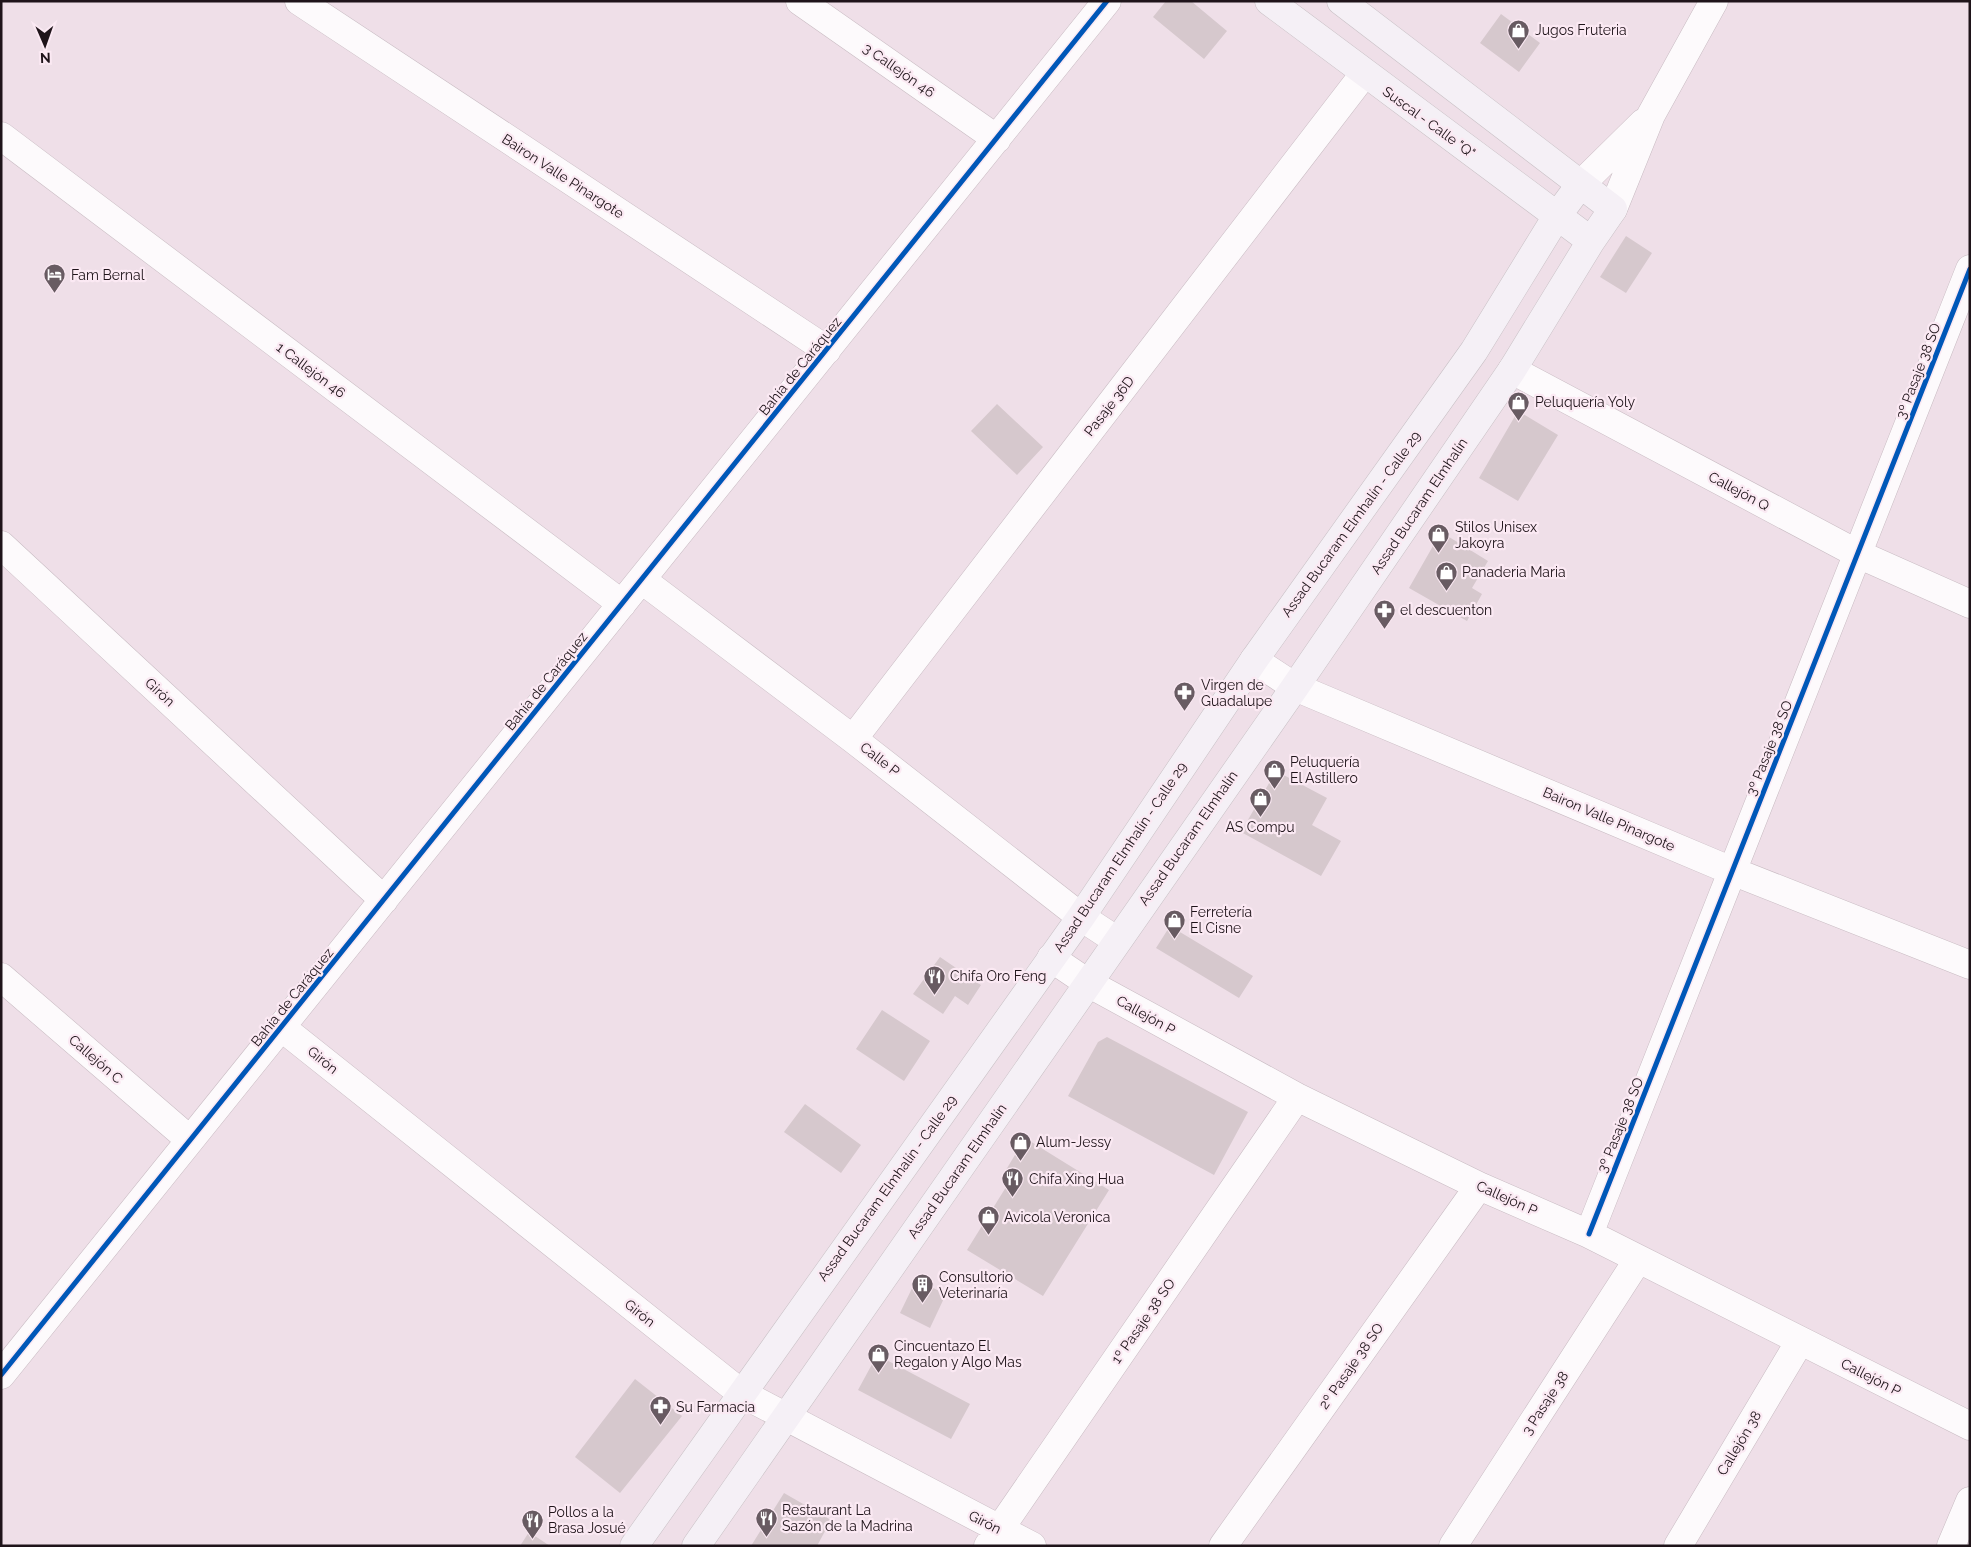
<svg xmlns="http://www.w3.org/2000/svg" width="1971" height="1547" font-family="Raleway,sans-serif">
<style>
.building{fill:#d6c8cd}
.lines{fill:none;stroke-linecap:round;stroke-linejoin:round}
.minor-casing{stroke:#c8bbc2;stroke-width:29}
.major-casing{stroke:#c8c0c5;stroke-width:29}
.minor{stroke:#fdfafc;stroke-width:28}
.major{stroke:#f5f0f6;stroke-width:28}
.cycleway-casing{stroke:#fbe9f3;stroke-width:8}
.cycleway{stroke:#0057b8;stroke-width:5}
.labels{text-anchor:middle;stroke-width:4.5;stroke-linejoin:round;paint-order:stroke}
.poi-label{font-size:14px;fill:#1f141a;stroke:#fbe9f3;text-anchor:start}
.street-label{font-size:14px;fill:#1f141a;stroke:#fbe9f3}
</style>
<rect width="100%" height="100%" fill="#efdfe8"/>
<path class="building" d="M 1166,1 L 1191,1 L 1227,31 L 1204,59 L 1153,17 Z
M 1501,14 L 1540,43 L 1519,72 L 1480,43 Z
M 1626,236 L 1652,253 L 1626,293 L 1600,277 Z
M 997,404 L 1043,447 L 1017,475 L 971,431 Z
M 1518,411 L 1558,435 L 1518,501 L 1479,478 Z
M 1441,532 L 1488,561 L 1472,588 L 1482,594 L 1467,621 L 1409,588 Z
M 1276,771 L 1327,798 L 1312,825 L 1341,841 L 1321,876 L 1241,832 Z
M 1170,926 L 1253,976 L 1239,998 L 1156,948 Z
M 940,957 L 981,985 L 968,1005 L 955,996 L 943,1014 L 913,994 Z
M 882,1010 L 930,1041 L 904,1081 L 856,1049 Z
M 1107,1037 L 1248,1112 L 1214,1175 L 1068,1096 L 1098,1042 Z
M 805,1104 L 861,1145 L 841,1173 L 784,1132 Z
M 1025,1138 L 1109,1190 L 1043,1296 L 967,1250 L 1011,1179 L 1003,1175 Z
M 916,1280 L 946,1294 L 930,1328 L 900,1313 Z
M 877,1355 L 970,1404 L 951,1439 L 858,1390 Z
M 635,1379 L 682,1416 L 620,1493 L 575,1457 Z
M 784,1493 L 831,1520 L 817,1546 L 751,1546 Z
M 529,1532 L 550,1546 L 520,1546 Z"/>
<g class="lines">
<defs>
<path id="minor" d="M 299,1 L 827,350
M 800,1 L 997,139
M 1,136 L 622,604
M 1580,185 L 1643,123
M 1613,209 L 1651,115 L 1714,1
M 1512,370 L 1858,554 L 1970,604
M 1,545 L 384,900
M 642,580 L 853,739 L 1081,917 L 1116,940
M 1254,660 L 1295,687 L 1732,871 L 1970,965
M 853,739 L 1364,74
M 1051,958 L 1088,983 L 1297,1097 L 1479,1186 L 1589,1234 L 1970,1426
M 1,977 L 190,1140
M 281,1027 L 741,1393 L 1032,1546
M 1589,1234 L 1970,269
M 1,1375 L 1107,1
M 988,1546 L 1297,1097
M 1223,1546 L 1479,1186
M 1453,1546 L 1637,1261
M 1678,1546 L 1800,1341
M 1951,1546 L 1970,1501"/>
<path id="major" d="M 1269,1 L 1591,241
M 634,1546 L 1081,917 L 1254,660 L 1474,351 L 1557,216 L 1580,185
M 696,1546 L 1295,687 L 1512,370 L 1591,241 L 1613,209 L 1341,1"/>
</defs>
<use href="#minor" class="minor-casing"/>
<use href="#major" class="major-casing"/>
<use href="#minor" class="minor"/>
<use href="#major" class="major"/>
<defs>
<path id="cycleway" d="M 1589,1234 L 1970,269
M 1,1375 L 1107,1"/>
</defs>
<use href="#cycleway" class="cycleway-casing"/>
<use href="#cycleway" class="cycleway"/>
</g>
<defs>
<symbol id="shop-pin" viewBox="-11 -11 22 30"><path d="M0 17L-7.5 6A9.5 9.5 0 1 1 7.5 6Z" fill="#685b62" stroke="#fbe9f3"/><path d="M-5-2.5h2.3a2.7 3.5 0 0 1 5.4 0H5L5.5 6h-11ZM-1.5-2.5h3a1.5 2.3 0 0 0-3 0Z" fill="#fff"/></symbol>
<symbol id="hotel-pin" viewBox="-11 -11 22 30"><path d="M0 17L-7.5 6A9.5 9.5 0 1 1 7.5 6Z" fill="#685b62" stroke="#fbe9f3"/><path d="M-6-4.5h1.5V1H6V5H4.5V3h-9V5H-6ZM-4 0a1.8 1.8 0 1 1 3.6 0ZM.5 0V-2.5h3Q6-2.5 6 0Z" fill="#fff"/></symbol>
<symbol id="pharmacy-pin" viewBox="-11 -11 22 30"><path d="M0 17L-7.5 6A9.5 9.5 0 1 1 7.5 6Z" fill="#685b62" stroke="#fbe9f3"/><path d="M-2-6h4v4h4v4h-4v4h-4v-4h-4v-4h4Z" fill="#fff"/></symbol>
<symbol id="restaurant-pin" viewBox="-11 -11 22 30"><path d="M0 17L-7.5 6A9.5 9.5 0 1 1 7.5 6Z" fill="#685b62" stroke="#fbe9f3"/><path d="M-5-6h1v4h1v-4h1v4h1v-4h1v5L-1.5 .5V6h-2V.5L-5-1ZM5-6V6H3V1.5H1.5Q1.5-4 5-6Z" fill="#fff"/></symbol>
<symbol id="building-pin" viewBox="-11 -11 22 30"><path d="M0 17L-7.5 6A9.5 9.5 0 1 1 7.5 6Z" fill="#685b62" stroke="#fbe9f3"/><path d="M-4-6H4V6H1V3H-1V6H-4ZM-2.5-4.3h1.7v1.8h-1.7ZM.8-4.3h1.7v1.8H.8ZM-2.5-1h1.7V.8h-1.7ZM.8-1h1.7V.8H.8Z" fill="#fff"/></symbol>
</defs>
<g fill-rule="evenodd">
<use href="#shop-pin" x="1506" y="18" width="25" height="34"/>
<use href="#hotel-pin" x="42" y="262" width="25" height="34"/>
<use href="#shop-pin" x="1506" y="390" width="25" height="34"/>
<use href="#shop-pin" x="1426" y="522" width="25" height="34"/>
<use href="#shop-pin" x="1434" y="560" width="25" height="34"/>
<use href="#pharmacy-pin" x="1372" y="598" width="25" height="34"/>
<use href="#pharmacy-pin" x="1172" y="680" width="25" height="34"/>
<use href="#shop-pin" x="1262" y="758" width="25" height="34"/>
<use href="#shop-pin" x="1248" y="786" width="25" height="34"/>
<use href="#shop-pin" x="1162" y="908" width="25" height="34"/>
<use href="#restaurant-pin" x="922" y="964" width="25" height="34"/>
<use href="#shop-pin" x="1008" y="1130" width="25" height="34"/>
<use href="#restaurant-pin" x="1000" y="1166" width="25" height="34"/>
<use href="#shop-pin" x="976" y="1204" width="25" height="34"/>
<use href="#building-pin" x="910" y="1272" width="25" height="34"/>
<use href="#shop-pin" x="866" y="1342" width="25" height="34"/>
<use href="#pharmacy-pin" x="648" y="1394" width="25" height="34"/>
<use href="#restaurant-pin" x="754" y="1506" width="25" height="34"/>
<use href="#restaurant-pin" x="520" y="1508" width="25" height="34"/>
</g>
<g class="labels">
<g class="poi-label">
<text x="1535" y="35">Jugos Fruteria</text>
<text x="71" y="280">Fam Bernal</text>
<text x="1535" y="407">Peluquería Yoly</text>
<text x="1455" y="532">Stilos Unisex<tspan x="1455" dy="16">Jakoyra</tspan></text>
<text x="1462" y="577">Panaderia Maria</text>
<text x="1400" y="615">el descuenton</text>
<text x="1201" y="690">Virgen de<tspan x="1201" dy="16">Guadalupe</tspan></text>
<text x="1290" y="767">Peluquería<tspan x="1290" dy="16">El Astillero</tspan></text>
<text x="1260" y="832" text-anchor="middle">AS Compu</text>
<text x="1190" y="917">Ferretería<tspan x="1190" dy="16">El Cisne</tspan></text>
<text x="950" y="981">Chifa Oro Feng</text>
<text x="1036" y="1147">Alum-Jessy</text>
<text x="1029" y="1184">Chifa Xing Hua</text>
<text x="1004" y="1222">Avicola Veronica</text>
<text x="939" y="1282">Consultorio<tspan x="939" dy="16">Veterinaría</tspan></text>
<text x="894" y="1351">Cincuentazo El<tspan x="894" dy="16">Regalon y Algo Mas</tspan></text>
<text x="676" y="1412">Su Farmacia</text>
<text x="782" y="1515">Restaurant La<tspan x="782" dy="16">Sazón de la Madrina</tspan></text>
<text x="548" y="1517">Pollos a la<tspan x="548" dy="16">Brasa Josué</tspan></text>
</g>
<g class="street-label">
<text transform="translate(899 70) rotate(35)" y="5">3 Callejón 46</text>
<text transform="translate(1429 122) rotate(36)" y="5">Suscal - Calle "Q"</text>
<text transform="translate(563 176) rotate(33)" y="5">Bairon Valle Pinargote</text>
<text transform="translate(800 366) rotate(-51)" y="5">Bahía de Caráquez</text>
<text transform="translate(311 370) rotate(37)" y="5">1 Callejón 46</text>
<text transform="translate(1918 371) rotate(-69)" y="5">3º Pasaje 38 SO</text>
<text transform="translate(1109 406) rotate(-52)" y="5">Pasaje 36D</text>
<text transform="translate(1739 491) rotate(28)" y="5">Callejón Q</text>
<text transform="translate(1419 506) rotate(-56)" y="5">Assad Bucaram Elmhalín</text>
<text transform="translate(1351 524) rotate(-54)" y="5">Assad Bucaram Elmhalín - Calle 29</text>
<text transform="translate(546 681) rotate(-51)" y="5">Bahía de Caráquez</text>
<text transform="translate(160 692) rotate(43)" y="5">Girón</text>
<text transform="translate(1769 748) rotate(-68)" y="5">3º Pasaje 38 SO</text>
<text transform="translate(880 759) rotate(38)" y="5">Calle P</text>
<text transform="translate(1609 819) rotate(23)" y="5">Bairon Valle Pinargote</text>
<text transform="translate(1188 838) rotate(-55)" y="5">Assad Bucaram Elmhalín</text>
<text transform="translate(1120 857) rotate(-56)" y="5">Assad Bucaram Elmhalín - Calle 29</text>
<text transform="translate(292 997) rotate(-51)" y="5">Bahía de Caráquez</text>
<text transform="translate(1146 1015) rotate(29)" y="5">Callejón P</text>
<text transform="translate(96 1059) rotate(41)" y="5">Callejón C</text>
<text transform="translate(323 1060) rotate(39)" y="5">Girón</text>
<text transform="translate(1620 1125) rotate(-68)" y="5">3º Pasaje 38 SO</text>
<text transform="translate(957 1171) rotate(-55)" y="5">Assad Bucaram Elmhalín</text>
<text transform="translate(887 1188) rotate(-54)" y="5">Assad Bucaram Elmhalín - Calle 29</text>
<text transform="translate(1507 1198) rotate(24)" y="5">Callejón P</text>
<text transform="translate(640 1313) rotate(39)" y="5">Girón</text>
<text transform="translate(1143 1321) rotate(-55)" y="5">1º Pasaje 38 SO</text>
<text transform="translate(1351 1366) rotate(-55)" y="5">2º Pasaje 38 SO</text>
<text transform="translate(1871 1377) rotate(27)" y="5">Callejón P</text>
<text transform="translate(1545 1403) rotate(-57)" y="5">3 Pasaje 38</text>
<text transform="translate(1739 1443) rotate(-59)" y="5">Callejón 38</text>
<text transform="translate(985 1522) rotate(27)" y="5">Girón</text>
</g>
</g>
<rect width="1971" height="1547" fill="none" stroke="#1f141a" stroke-width="5"/>
<g transform="translate(45 45) rotate(178)" stroke="#fbe9f3" stroke-width="4" paint-order="stroke">
<path d="M0-4L9 19L0 12L-9 19Z" fill="#1f141a"/>
<text y="-8" font-size="14" font-weight="bold" text-anchor="middle" fill="#1f141a">N</text>
</g>
</svg>
